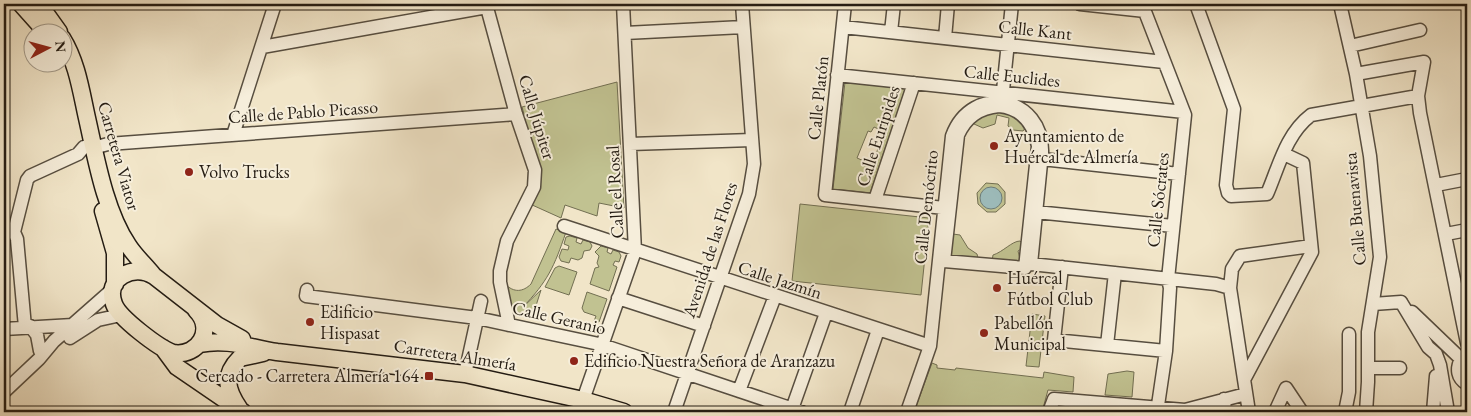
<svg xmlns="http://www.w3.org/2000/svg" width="1471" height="416" font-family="'EB Garamond',serif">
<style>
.green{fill:#c1c291;stroke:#726f52;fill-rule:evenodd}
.water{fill:#9dbdbd;stroke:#6d7d79}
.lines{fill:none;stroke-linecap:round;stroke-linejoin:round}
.minor-casing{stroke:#574e40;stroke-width:15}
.major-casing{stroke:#241c13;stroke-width:19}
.minor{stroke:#f6eedb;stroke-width:12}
.major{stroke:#f1e5c8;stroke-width:16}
.poi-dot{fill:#8f2418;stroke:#f6eedb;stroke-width:2}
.labels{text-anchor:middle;stroke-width:4;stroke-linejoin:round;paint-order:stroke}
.street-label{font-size:18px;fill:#241c13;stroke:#f6eedb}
.poi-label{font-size:18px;fill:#241c13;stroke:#f6eedb;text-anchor:start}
</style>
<rect width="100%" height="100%" fill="#f1e5c8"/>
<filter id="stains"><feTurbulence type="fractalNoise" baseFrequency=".004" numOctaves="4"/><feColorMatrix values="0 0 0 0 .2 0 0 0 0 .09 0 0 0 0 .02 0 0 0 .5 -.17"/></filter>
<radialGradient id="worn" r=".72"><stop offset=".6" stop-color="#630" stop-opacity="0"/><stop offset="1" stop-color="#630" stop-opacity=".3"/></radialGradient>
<path class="green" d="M 617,82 L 624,208 L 599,203 L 597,216 L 565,205 L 561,218 L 530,204 L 534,196 L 525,118 L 522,107 Z
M 845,82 L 905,89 L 870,193 L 833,189 ZM 874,127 L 885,132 L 870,168 L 863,165 L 864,161 L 857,158 L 868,131 L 871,132 Z
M 1000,112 L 1015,116 L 1026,127 L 1023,131 L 1013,130 L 1008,126 L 1009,118 L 997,115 L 995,124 L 983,128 L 974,124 L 973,121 L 983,115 Z
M 986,183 L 998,184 L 1005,192 L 1005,204 L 996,212 L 987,212 L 978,204 L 977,193 Z
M 800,204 L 929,218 L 921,295 L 792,281 Z
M 556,229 L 566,232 C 554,267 548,281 522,308 L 541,290 L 533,315 L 519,313 L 512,317 L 505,284 C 514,293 523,292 531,284 Z
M 953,234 L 960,235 L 968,248 L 977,254 L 978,258 L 950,257 Z
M 570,236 L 577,238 L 576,242 L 581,244 L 583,240 L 590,242 L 592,246 L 590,250 L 584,251 L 582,258 L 578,260 L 571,258 L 569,263 L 561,261 L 559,257 L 562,249 L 568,250 L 569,246 L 564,244 L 566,237 Z
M 1020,241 L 1023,244 L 1021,249 L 1018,251 L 1021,263 L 992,261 L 993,255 C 1003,252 1012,241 1020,241 Z
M 601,246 L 608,248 L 607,252 L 611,254 L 613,250 L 619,252 L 621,256 L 619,262 L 615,261 L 613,265 L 617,267 L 609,291 L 590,284 L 595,268 L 599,267 L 597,263 L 599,256 L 595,252 Z
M 559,266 L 577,272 L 569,295 L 545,287 L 555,268 Z
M 587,292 L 607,299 L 599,322 L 594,321 L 596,316 L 584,312 L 582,308 Z
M 1032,314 L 1045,316 L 1039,367 L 1026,366 Z
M 932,363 L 937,365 L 937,368 L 955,370 L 956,368 L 1043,378 L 1044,372 L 1074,377 L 1073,392 L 1048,390 L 1042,412 L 914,412 Z
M 1127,371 L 1134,372 L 1132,397 L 1105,395 L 1108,374 Z"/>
<path class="water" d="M980 198a11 11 0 1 1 22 0a11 11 0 1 1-22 0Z"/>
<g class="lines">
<defs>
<path id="minor" d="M 486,4 L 516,114 L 535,170 L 534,187 L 507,241 L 500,271 L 500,282 L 509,325
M 845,4 L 825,195 L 944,208
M 1080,4 L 1145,11
M 1142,4 L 1185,115 L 1168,279 L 1170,288 L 1166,351 L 1157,412
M 1196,4 L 1234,109 L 1226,185 L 1228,193 L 1231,196 L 1267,194 C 1279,166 1286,134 1311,115 L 1418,96
M 1340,4 L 1356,74 L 1370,156 L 1380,257 L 1368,332 L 1368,382 L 1366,412
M 843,27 L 1164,62
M 891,32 L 894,4
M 625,33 L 743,27
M 945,38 L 948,4
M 1350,46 L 1420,30
M 262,47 L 487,7
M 1356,74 L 1424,62 L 1418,96 L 1420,113 L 1467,343
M 837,75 L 1184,112
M 1002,100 L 1012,4
M 999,106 C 1022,108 1034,125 1038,146 L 1025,268 L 944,261 L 958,135 C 966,117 979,108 999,106 Z
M 233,135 L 275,4
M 630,144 L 752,140
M 93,148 L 108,144 L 516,114
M 1042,159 L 1179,174
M 1436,185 L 1467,179
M 875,200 L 914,83
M 1036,212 L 1173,226
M 564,226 L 930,346
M 1446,234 L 1467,230
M 1062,267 L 1054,340 L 1166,351
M 307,290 L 306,296 L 477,318 L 599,344 L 802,412
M 618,298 L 704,326
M 1401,302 L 1428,347 L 1436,354 L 1440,365 L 1448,412
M 1373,304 L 1401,302
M 1412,312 L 1461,359
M 30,326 L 37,335 L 40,351
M 25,327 L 17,239 L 14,232 L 27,180 L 30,176 L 78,154 L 84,147
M 4,329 L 73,325
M 70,338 L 98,320 L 121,315
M 1107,345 L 1115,273
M 1467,355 L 1461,359 C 1456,369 1457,378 1467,384
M 1368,368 L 1400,368
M 465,374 L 481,301
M 1245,378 L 1312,252 L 1303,163 L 1284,154
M 739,391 L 775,296
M 4,392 L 39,359 L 54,341 L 113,289
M 1224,399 L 1225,412
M 583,400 L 635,251 L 623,4
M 792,409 L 826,313
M 674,412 L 749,194 L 754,164 L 742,4
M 850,412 L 878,330
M 907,412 L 930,346 L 952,136 C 972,82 1044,96 1042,153 L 1031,264 L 1216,284 L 1230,288
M 1049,412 L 1054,399 L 1185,410 L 1246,394
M 1249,412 L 1230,288 L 1232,269 L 1240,256 L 1311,246
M 1275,412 L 1286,388 L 1302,412
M 1345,412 L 1349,392 L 1349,334
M 1433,412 L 1436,376"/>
<path id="major" d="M 21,4 L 46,32
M 39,4 L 59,32
M 62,38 C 77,62 81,91 87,118 C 96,158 105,211 128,245 C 135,256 145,265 153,275
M 103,211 L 115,253 L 115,284
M 196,310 C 215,329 199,357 173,353 C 159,348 119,318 114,304 C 104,278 134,263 154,276 L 217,325 L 242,339
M 200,344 C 228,338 250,348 277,352 L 465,374 L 583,400 L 624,412
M 163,348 L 177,367 L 243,412
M 239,408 C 226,389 223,375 240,358 L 263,353"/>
</defs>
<use href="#minor" class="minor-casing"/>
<use href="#major" class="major-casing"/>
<use href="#minor" class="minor"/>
<use href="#major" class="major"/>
</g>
<g class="poi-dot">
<circle cx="994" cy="146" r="5"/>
<circle cx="189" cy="172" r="5"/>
<circle cx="997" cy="288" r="5"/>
<circle cx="310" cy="322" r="5"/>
<circle cx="984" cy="333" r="5"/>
<circle cx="574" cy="361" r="5"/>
<rect x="424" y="371" width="10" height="10" rx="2.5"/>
</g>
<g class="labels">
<g class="street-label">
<text transform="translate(1035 30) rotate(6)" y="6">Calle Kant</text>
<text transform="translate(1012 76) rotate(6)" y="6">Calle Euclides</text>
<text transform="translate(818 98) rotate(-84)" y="6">Calle Platón</text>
<text transform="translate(303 112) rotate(-4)" y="6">Calle de Pablo Picasso</text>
<text transform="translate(537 117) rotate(73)" y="6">Calle Júpiter</text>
<text transform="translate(878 136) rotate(-72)" y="6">Calle Euripides</text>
<text transform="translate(119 156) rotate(74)" y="6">Carretera Viator</text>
<text transform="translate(615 192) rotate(-93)" y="6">Calle el Rosal</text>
<text transform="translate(1158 200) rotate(-84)" y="6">Calle Sócrates</text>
<text transform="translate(926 207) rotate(-84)" y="6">Calle Demócrito</text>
<text transform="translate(1355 209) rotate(-95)" y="6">Calle Buenavista</text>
<text transform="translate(710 250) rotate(-72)" y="6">Avenida de las Flores</text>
<text transform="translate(780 280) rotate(18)" y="6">Calle Jazmín</text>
<text transform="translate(559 318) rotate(13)" y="6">Calle Geranio</text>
<text transform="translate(455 355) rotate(9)" y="6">Carretera Almería</text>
</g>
<g class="poi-label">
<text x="1004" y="142">Ayuntamiento de<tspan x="1004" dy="21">Huércal de Almería</tspan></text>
<text x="199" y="178">Volvo Trucks</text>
<text x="1007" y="284">Huércal<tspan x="1007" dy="21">Fútbol Club</tspan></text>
<text x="320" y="318">Edificio<tspan x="320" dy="21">Hispasat</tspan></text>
<text x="994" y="329">Pabellón<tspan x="994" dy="21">Municipal</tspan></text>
<text x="584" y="367">Edificio Nuestra Señora de Aranzazu</text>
<text x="419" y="382" text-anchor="end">Cercado - Carretera Almería 164</text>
</g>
</g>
<rect width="1471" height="416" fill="none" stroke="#f1e5c8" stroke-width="20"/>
<rect x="5" y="5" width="1461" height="406" fill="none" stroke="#241c13" stroke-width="2.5"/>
<rect x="10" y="10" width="1451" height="396" fill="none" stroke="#241c13"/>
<g transform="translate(48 48) rotate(84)"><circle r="24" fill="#f6eedb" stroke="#a29a8b"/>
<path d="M0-4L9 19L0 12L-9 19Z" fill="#8f2418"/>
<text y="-8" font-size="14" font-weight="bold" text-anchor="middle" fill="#241c13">N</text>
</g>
<rect width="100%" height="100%" filter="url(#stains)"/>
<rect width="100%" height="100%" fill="url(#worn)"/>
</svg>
